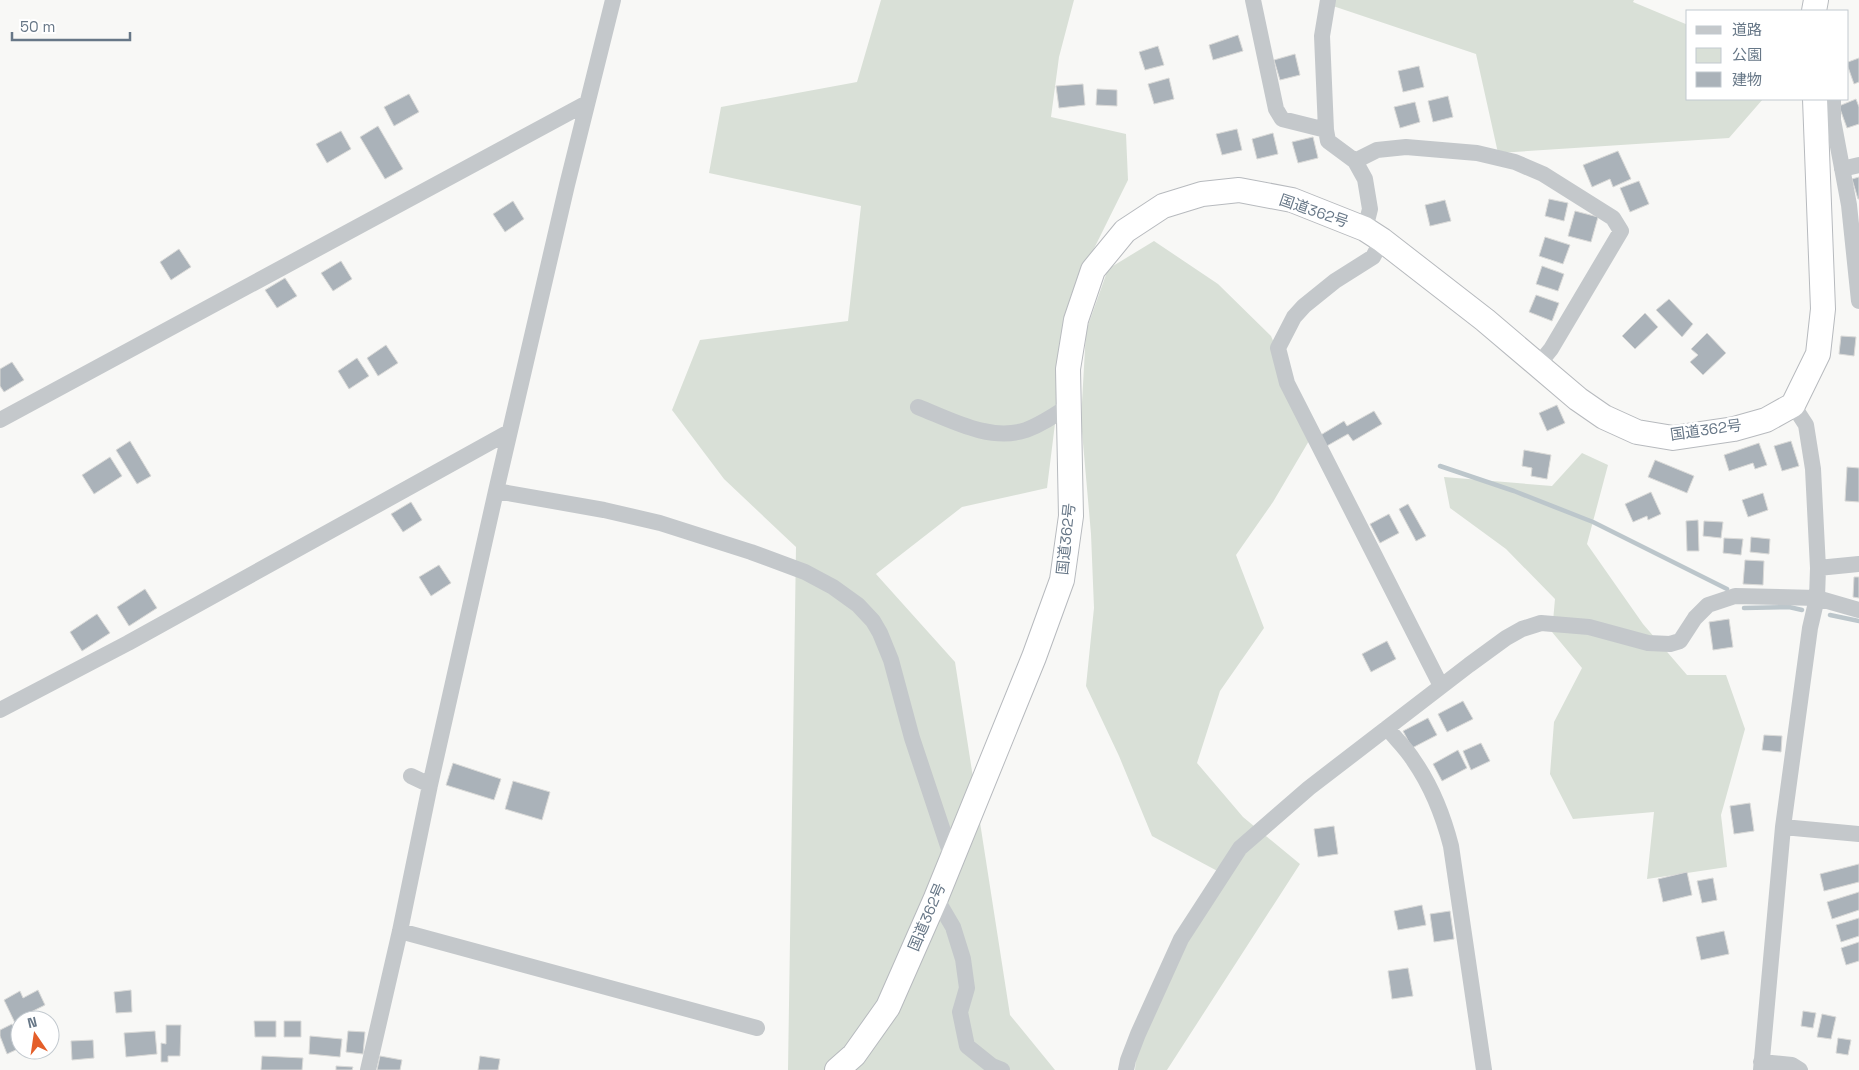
<svg xmlns="http://www.w3.org/2000/svg" width="1859" height="1070" font-family="'Space Grotesk','Noto Sans JP',sans-serif">
<style>
.green{fill:#d9e0d7}
.lines{fill:none;stroke-linecap:round;stroke-linejoin:round}
.stream{stroke:#bcc6cb;stroke-width:4.5}
.building{fill:#aab2b9;stroke:#dadad8}
.highway-casing{stroke:#b7babe;stroke-width:26}
.minor{stroke:#c4c8cb;stroke-width:16}
.highway{stroke:#fff;stroke-width:24}
.labels{text-anchor:middle;stroke-width:5;stroke-linejoin:round;paint-order:stroke}
.street-label{font-size:15px;fill:#677787;stroke:#fff}
</style>
<rect width="100%" height="100%" fill="#f8f8f6"/>
<path class="green" d="M 881,0 L 1074,0 L 1059,57 L 1051,117 L 1126,134 L 1128,180 L 1071,295 L 1047,488 L 962,507 L 876,574 L 955,662 L 1010,1015 L 1055,1070 L 788,1070 L 796,547 L 724,479 L 672,410 L 700,340 L 848,321 L 861,206 L 709,173 L 721,107 L 857,82 Z
M 1328,0 L 1634,0 L 1633,2 L 1688,25 L 1688,99 L 1763,99 L 1729,138 L 1498,153 L 1476,54 L 1327,4 Z
M 1154,241 L 1218,284 L 1271,336 L 1313,434 L 1273,502 L 1236,555 L 1264,628 L 1220,691 L 1197,763 L 1243,817 L 1300,864 L 1167,1070 L 1135,1070 L 1138,1034 L 1223,874 L 1152,836 L 1119,756 L 1086,686 L 1094,608 L 1091,534 L 1081,420 L 1086,331 L 1108,269 Z
M 1582,453 L 1608,465 L 1587,544 L 1643,624 L 1687,675 L 1726,675 L 1745,729 L 1721,815 L 1727,867 L 1647,879 L 1654,812 L 1573,819 L 1550,774 L 1554,722 L 1582,668 L 1552,632 L 1555,599 L 1506,549 L 1450,508 L 1444,477 L 1552,486 Z"/>
<g class="lines">
<path class="stream" d="M 1440,466 L 1514,491 L 1593,522 L 1727,589
M 1744,608 L 1789,607 L 1802,610
M 1830,615 L 1859,621"/>
</g>
<path class="building" d="M 1238,35 L 1243,51 L 1213,60 L 1209,45 Z
M 1158,46 L 1164,65 L 1145,70 L 1139,52 Z
M 1295,54 L 1300,75 L 1280,80 L 1274,60 Z
M 1859,58 L 1859,82 L 1854,84 L 1848,67 L 1848,62 Z
M 1419,66 L 1424,87 L 1403,92 L 1398,71 Z
M 1169,78 L 1174,99 L 1154,104 L 1148,84 Z
M 1083,84 L 1085,105 L 1059,108 L 1056,86 Z
M 1097,89 L 1117,90 L 1117,106 L 1096,105 Z
M 409,94 L 419,112 L 394,126 L 384,107 Z
M 1448,96 L 1453,117 L 1433,122 L 1428,101 Z
M 1856,99 L 1859,107 L 1859,124 L 1847,128 L 1839,106 Z
M 1415,102 L 1420,122 L 1400,128 L 1394,107 Z
M 378,126 L 403,169 L 385,179 L 360,137 Z
M 1237,129 L 1242,150 L 1222,155 L 1216,134 Z
M 341,131 L 351,149 L 327,163 L 316,144 Z
M 1273,133 L 1278,154 L 1257,159 L 1252,139 Z
M 1313,137 L 1318,158 L 1298,163 L 1292,142 Z
M 1618,151 L 1631,179 L 1613,187 L 1610,179 L 1592,187 L 1583,165 Z
M 1859,177 L 1859,199 L 1858,199 L 1852,179 Z
M 1639,181 L 1649,204 L 1630,212 L 1620,188 Z
M 1549,199 L 1568,203 L 1564,221 L 1545,216 Z
M 1445,200 L 1451,221 L 1430,226 L 1425,205 Z
M 513,201 L 524,219 L 505,232 L 493,214 Z
M 1575,211 L 1598,217 L 1591,242 L 1568,236 Z
M 1545,237 L 1570,245 L 1563,264 L 1539,256 Z
M 179,249 L 191,267 L 171,280 L 160,262 Z
M 341,261 L 352,279 L 333,291 L 321,273 Z
M 1542,266 L 1564,274 L 1558,291 L 1536,284 Z
M 285,278 L 297,296 L 277,308 L 265,290 Z
M 1536,295 L 1559,303 L 1552,321 L 1529,312 Z
M 1669,299 L 1693,324 L 1682,337 L 1656,310 Z
M 1645,313 L 1658,327 L 1635,349 L 1622,336 Z
M 1707,333 L 1726,353 L 1703,375 L 1690,362 L 1698,355 L 1691,349 Z
M 1841,336 L 1856,337 L 1854,356 L 1839,354 Z
M 386,345 L 398,363 L 378,376 L 367,358 Z
M 357,358 L 369,376 L 349,389 L 338,371 Z
M 12,362 L 24,380 L 4,392 L 0,386 L 0,369 Z
M 1557,405 L 1565,423 L 1547,431 L 1539,413 Z
M 1374,411 L 1382,424 L 1353,441 L 1348,434 L 1325,447 L 1319,436 L 1344,421 L 1347,426 Z
M 130,441 L 151,476 L 137,484 L 116,450 Z
M 1791,441 L 1799,466 L 1782,471 L 1774,446 Z
M 1759,443 L 1767,465 L 1755,469 L 1753,463 L 1729,471 L 1724,455 Z
M 1524,450 L 1551,455 L 1547,479 L 1531,476 L 1532,468 L 1522,466 Z
M 110,457 L 122,476 L 94,494 L 82,475 Z
M 1655,460 L 1694,476 L 1687,493 L 1648,477 Z
M 1847,467 L 1859,468 L 1859,502 L 1845,501 Z
M 1651,492 L 1661,514 L 1648,520 L 1647,516 L 1633,522 L 1625,504 Z
M 1763,493 L 1768,510 L 1748,517 L 1742,500 Z
M 411,502 L 422,520 L 403,532 L 391,514 Z
M 1408,504 L 1426,536 L 1416,541 L 1399,509 Z
M 1389,514 L 1399,533 L 1380,543 L 1370,524 Z
M 1698,520 L 1699,551 L 1687,551 L 1686,521 Z
M 1704,521 L 1723,522 L 1721,538 L 1703,536 Z
M 1751,537 L 1770,539 L 1769,554 L 1750,552 Z
M 1724,538 L 1743,539 L 1741,555 L 1723,553 Z
M 1745,560 L 1764,561 L 1763,585 L 1743,584 Z
M 439,565 L 451,583 L 431,596 L 419,577 Z
M 1854,577 L 1859,577 L 1859,598 L 1853,597 Z
M 145,589 L 157,608 L 129,626 L 117,607 Z
M 97,614 L 110,633 L 82,651 L 70,632 Z
M 1729,619 L 1733,647 L 1713,650 L 1709,622 Z
M 1387,641 L 1396,659 L 1371,672 L 1362,654 Z
M 1463,701 L 1473,719 L 1447,732 L 1438,714 Z
M 1428,718 L 1437,735 L 1412,748 L 1403,731 Z
M 1764,735 L 1782,736 L 1781,752 L 1762,750 Z
M 1481,743 L 1490,761 L 1471,770 L 1463,751 Z
M 1458,750 L 1467,768 L 1442,781 L 1433,764 Z
M 453,763 L 501,779 L 494,800 L 446,785 Z
M 513,781 L 550,792 L 542,820 L 505,809 Z
M 1750,803 L 1754,831 L 1734,834 L 1730,806 Z
M 1334,826 L 1338,854 L 1318,857 L 1314,829 Z
M 1859,864 L 1859,882 L 1824,891 L 1820,874 Z
M 1687,872 L 1692,895 L 1663,902 L 1658,879 Z
M 1713,878 L 1717,900 L 1702,903 L 1697,881 Z
M 1859,892 L 1859,910 L 1832,919 L 1827,902 Z
M 1422,905 L 1426,925 L 1398,930 L 1394,911 Z
M 1450,911 L 1454,939 L 1434,942 L 1430,914 Z
M 1859,918 L 1859,936 L 1841,942 L 1836,925 Z
M 1724,931 L 1729,954 L 1701,960 L 1696,937 Z
M 1859,942 L 1859,961 L 1846,965 L 1841,948 Z
M 1408,968 L 1413,996 L 1392,999 L 1388,971 Z
M 38,990 L 45,1005 L 29,1013 L 31,1017 L 26,1020 L 20,1020 L 20,1023 L 16,1025 L 4,1000 L 20,991 L 23,998 Z
M 131,990 L 132,1012 L 116,1013 L 114,992 Z
M 1803,1011 L 1816,1013 L 1813,1028 L 1801,1026 Z
M 1822,1014 L 1836,1017 L 1831,1039 L 1817,1037 Z
M 254,1021 L 276,1021 L 276,1037 L 255,1037 Z
M 284,1021 L 301,1021 L 301,1037 L 284,1037 Z
M 12,1024 L 20,1042 L 20,1048 L 7,1054 L 0,1036 L 0,1030 Z
M 166,1025 L 181,1025 L 180,1056 L 168,1056 L 168,1062 L 161,1062 L 161,1043 L 166,1044 Z
M 155,1031 L 157,1054 L 126,1057 L 124,1033 Z
M 348,1031 L 365,1032 L 363,1054 L 346,1052 Z
M 310,1036 L 342,1039 L 340,1057 L 309,1054 Z
M 1838,1038 L 1851,1040 L 1848,1055 L 1836,1053 Z
M 93,1040 L 94,1058 L 72,1060 L 71,1041 Z
M 262,1056 L 303,1058 L 302,1070 L 261,1070 Z
M 380,1056 L 402,1060 L 400,1070 L 377,1070 Z
M 480,1056 L 500,1059 L 498,1070 L 478,1070 Z
M 336,1066 L 353,1067 L 352,1070 L 336,1070 Z"/>
<g class="lines">
<defs>
<path id="highway" d="M 1814,11 L 1816,0
M 837,1070 L 854,1055 L 888,1007 L 936,898 L 1034,657 L 1062,580 L 1071,516 L 1068,369 L 1076,320 L 1093,270 L 1125,231 L 1163,206 L 1202,194 L 1239,190 L 1292,200 L 1365,229 L 1382,240 L 1485,320 L 1578,399 L 1604,417 L 1637,432 L 1673,438 L 1734,429 L 1766,420 L 1793,405 L 1818,354 L 1823,309 L 1815,99"/>
</defs>
<use href="#highway" class="highway-casing"/>
<path class="minor" d="M 1253,0 L 1276,109 L 1282,119 L 1326,130
M 1328,0 L 1322,36 L 1326,130 L 1328,141 L 1355,161 L 1365,179 L 1370,209 L 1365,229
M 1833,99 L 1833,120 L 1849,205 L 1859,301
M 1355,161 L 1377,150 L 1406,147 L 1477,153 L 1515,162 L 1543,174 L 1613,218 L 1621,231 L 1551,349 L 1538,365
M 1842,169 L 1859,165
M 1382,240 L 1373,257 L 1335,281 L 1304,306 L 1294,317 L 1278,348 L 1287,383 L 1441,686
M 918,407 C 951,420 990,442 1026,430 C 1042,424 1055,415 1070,405
M 0,420 L 587,103
M 496,491 L 604,510 L 660,523 L 751,552 L 805,572 L 833,587 L 858,605 L 873,621 L 880,633 L 891,660 L 912,738 L 952,858
M 1818,568 L 1859,564
M 0,710 L 128,643 L 509,432
M 1387,728 C 1396,739 1407,749 1414,761 C 1432,787 1443,815 1451,846 L 1484,1070
M 411,776 L 430,785
M 1783,827 L 1859,834
M 936,898 L 953,927 L 963,959 L 967,988 L 960,1012 L 967,1046 L 992,1066 L 1002,1070
M 400,931 L 757,1028
M 1761,1062 L 1792,1065 L 1800,1070
M 368,1070 L 400,931 L 430,785 L 496,491 L 567,185 L 613,0
M 1126,1070 L 1128,1060 L 1138,1034 L 1181,939 L 1240,848 L 1309,788 L 1469,665 L 1506,638 L 1522,629 L 1541,623 L 1589,627 L 1648,643 L 1670,644 L 1680,641 L 1695,618 L 1708,605 L 1735,596 L 1817,598 L 1859,610
M 1761,1070 L 1783,827 L 1810,628 L 1817,598 L 1818,568 L 1813,469 L 1806,425 L 1793,405"/>
<use href="#highway" class="highway"/>
</g>
<g class="labels">
<g class="street-label">
<text transform="translate(1314 211) rotate(19)" y="5">国道362号</text>
<text transform="translate(1706 430) rotate(-8)" y="5">国道362号</text>
<text transform="translate(1066 539) rotate(-84)" y="5">国道362号</text>
<text transform="translate(927 917) rotate(-67)" y="5">国道362号</text>
</g>
</g>
<rect x="1686" y="10" width="162" height="90" fill="#ffffff" stroke="#c2c9cf"/>
<rect x="1696" y="26" width="25" height="8" fill="#c4c8cb" stroke="#c2c9cf"/>
<text x="1732" y="35" font-size="15" fill="#677787">道路</text>
<rect x="1696" y="48" width="25" height="15" fill="#d9e0d7" stroke="#c2c9cf"/>
<text x="1732" y="60" font-size="15" fill="#677787">公園</text>
<rect x="1696" y="72" width="25" height="15" fill="#aab2b9" stroke="#c2c9cf"/>
<text x="1732" y="85" font-size="15" fill="#677787">建物</text>
<g transform="translate(35 1035) rotate(347)"><circle r="24" fill="#ffffff" stroke="#c2c9cf"/>
<path d="M0-4L9 19L0 12L-9 19Z" fill="#e45e29"/>
<text y="-8" font-size="14" font-weight="bold" text-anchor="middle" fill="#677787">N</text>
</g>
<path d="M12 32v8h118v-8" fill="none" stroke="#677787" stroke-width="2.5"/>
<text x="20" y="32" font-size="15" fill="#677787" stroke="#ffffff" stroke-width="4" paint-order="stroke">50 m</text>
</svg>
